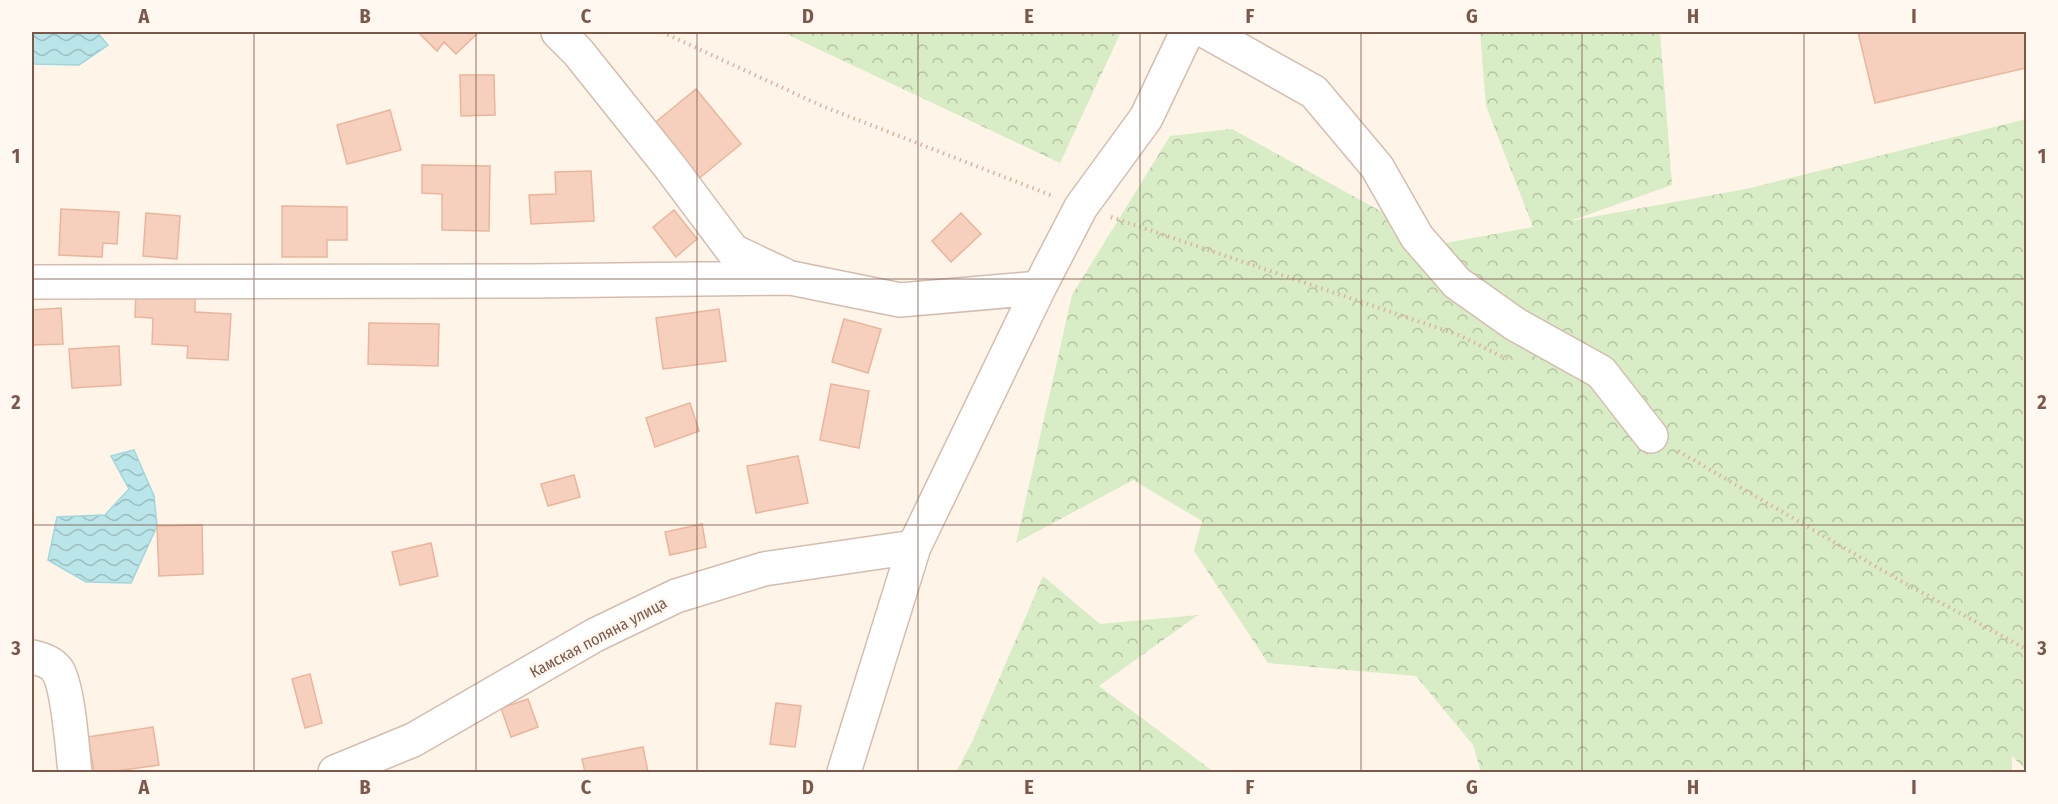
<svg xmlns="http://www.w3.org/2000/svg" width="2058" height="804" font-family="'Fira Sans Condensed',sans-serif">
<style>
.forest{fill:url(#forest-crowns)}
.water{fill:url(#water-waves);stroke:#9fd7dc;stroke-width:1.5}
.building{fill:#f6d0bd;stroke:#eab59c;stroke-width:1.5}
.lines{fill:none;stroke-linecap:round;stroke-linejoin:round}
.minor-casing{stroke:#d4bdaf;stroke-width:36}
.path{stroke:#dbb3a0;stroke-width:4;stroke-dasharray:1.5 4.5;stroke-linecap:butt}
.minor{stroke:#fff;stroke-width:33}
.grid{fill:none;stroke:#7b5849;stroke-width:1.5;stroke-opacity:0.55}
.labels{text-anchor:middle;stroke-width:6;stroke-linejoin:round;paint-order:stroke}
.street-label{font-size:16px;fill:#7b5849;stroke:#fff8f0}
.neatline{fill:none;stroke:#7b5849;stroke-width:2}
.grid-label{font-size:20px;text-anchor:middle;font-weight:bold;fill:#7b5849}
</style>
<defs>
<pattern id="forest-crowns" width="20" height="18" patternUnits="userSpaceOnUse" patternTransform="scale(1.5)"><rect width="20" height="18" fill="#d8edc5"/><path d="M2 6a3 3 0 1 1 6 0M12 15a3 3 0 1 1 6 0" fill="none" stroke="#b4c3a2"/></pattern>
<pattern id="water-waves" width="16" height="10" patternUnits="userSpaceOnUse" patternTransform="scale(1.5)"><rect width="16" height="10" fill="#bae6ea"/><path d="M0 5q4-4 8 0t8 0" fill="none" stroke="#9cbdc0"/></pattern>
</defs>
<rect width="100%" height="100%" fill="#fef4e8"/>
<path class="forest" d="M 782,32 L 1121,32 L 1060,163 Z
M 1480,32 L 1660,32 L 1672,185 L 1570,221 L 1746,189 L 2026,119 L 2026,770 L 2012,756 L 2012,772 L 1481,772 L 1473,745 L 1416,676 L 1268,663 L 1194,551 L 1202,521 L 1133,480 L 1016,543 L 1072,295 L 1170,136 L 1232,129 L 1440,244 L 1533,227 L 1486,106 Z
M 1043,576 L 1100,624 L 1198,615 L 1099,686 L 1214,772 L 956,772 L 972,742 Z"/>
<path class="water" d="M 32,32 L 97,32 L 108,45 L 79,65 L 32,64 Z
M 134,450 L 154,496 L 157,526 L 131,583 L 86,582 L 48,560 L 57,517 L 105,515 L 129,489 L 111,456 Z"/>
<path class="building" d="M 418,32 L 479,32 L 456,54 L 444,42 L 437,51 Z
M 1858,32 L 2026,32 L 2026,68 L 1875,103 Z
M 460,75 L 494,75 L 495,115 L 461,116 Z
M 696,89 L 741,144 L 697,180 L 652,125 Z
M 390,110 L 401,150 L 347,164 L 337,125 Z
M 422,165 L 490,166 L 489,231 L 442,230 L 442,194 L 422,193 Z
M 591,171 L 594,221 L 531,224 L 529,195 L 556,194 L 555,172 Z
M 282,206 L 347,207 L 347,240 L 327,240 L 327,257 L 282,257 Z
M 61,209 L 119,212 L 117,244 L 103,243 L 102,257 L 59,255 Z
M 674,210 L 697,239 L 676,257 L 653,227 Z
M 146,213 L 180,216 L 177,259 L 143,256 Z
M 961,213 L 981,234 L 951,262 L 932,241 Z
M 136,292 L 195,295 L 195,312 L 231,314 L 228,360 L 187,358 L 188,346 L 152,344 L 153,318 L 135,317 Z
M 61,308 L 63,344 L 32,345 L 32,310 Z
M 719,309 L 726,361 L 663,369 L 656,318 Z
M 844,319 L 881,329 L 868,373 L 832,362 Z
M 369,323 L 439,324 L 438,366 L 368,364 Z
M 119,346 L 121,385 L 72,388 L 69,349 Z
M 831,384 L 869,391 L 859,448 L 820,440 Z
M 690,403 L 699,431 L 655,447 L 646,418 Z
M 798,456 L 808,503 L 756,513 L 747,466 Z
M 574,475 L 580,497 L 548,506 L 541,484 Z
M 702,524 L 706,547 L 670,555 L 665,532 Z
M 202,525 L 203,574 L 159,576 L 157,526 Z
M 431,543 L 438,576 L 400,585 L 392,552 Z
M 310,674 L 322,723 L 305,728 L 292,679 Z
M 528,699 L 538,727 L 511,737 L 501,708 Z
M 776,703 L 801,706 L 795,747 L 770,744 Z
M 153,727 L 159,765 L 109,772 L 94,772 L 88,737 Z
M 643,747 L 648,772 L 585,772 L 582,759 Z"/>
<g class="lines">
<defs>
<path id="minor" d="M 558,32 L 578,52 L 670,167 L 733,251 L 784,275
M 1207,32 L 1314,92 L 1377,167 L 1417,237 L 1457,283 L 1515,324 L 1601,372 L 1651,436
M 32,282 L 531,281 L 791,278 L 900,300 L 1039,288
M 32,657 C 42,659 54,663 59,673 C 69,694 72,748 75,772
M 335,772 L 413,740 L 595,635 L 676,596 L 764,569 L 914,547
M 844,772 L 914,547 L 1039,288 L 1081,207 L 1146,118 L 1187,32"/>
</defs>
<use href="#minor" class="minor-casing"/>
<path class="path" d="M 662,32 L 822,106 L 1053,196
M 1111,217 L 1459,335 L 1507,359
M 1678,451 L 1899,580 L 2026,649"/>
<use href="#minor" class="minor"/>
</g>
<path class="grid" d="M 254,32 L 254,772M 476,32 L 476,772M 697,32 L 697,772M 918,32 L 918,772M 1140,32 L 1140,772M 1361,32 L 1361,772M 1582,32 L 1582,772M 1804,32 L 1804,772M 32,279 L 2026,279M 32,525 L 2026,525"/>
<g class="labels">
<g class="street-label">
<text transform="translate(598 637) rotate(-28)" y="6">Камская поляна улица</text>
</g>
</g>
<rect width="2058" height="804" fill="none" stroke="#fff8f0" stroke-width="66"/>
<rect x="33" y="33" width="1992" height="738" class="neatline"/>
<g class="grid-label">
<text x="144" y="23">A</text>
<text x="365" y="23">B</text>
<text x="586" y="23">C</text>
<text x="808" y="23">D</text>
<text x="1029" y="23">E</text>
<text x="1250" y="23">F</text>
<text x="1472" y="23">G</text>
<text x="1693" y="23">H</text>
<text x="1914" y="23">I</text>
<text x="16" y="163">1</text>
<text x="2042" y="163">1</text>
<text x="16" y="409">2</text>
<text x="2042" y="409">2</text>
<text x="16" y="655">3</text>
<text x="2042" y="655">3</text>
<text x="144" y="794">A</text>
<text x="365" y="794">B</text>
<text x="586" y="794">C</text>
<text x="808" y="794">D</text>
<text x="1029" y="794">E</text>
<text x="1250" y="794">F</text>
<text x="1472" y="794">G</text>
<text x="1693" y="794">H</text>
<text x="1914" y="794">I</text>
</g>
</svg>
